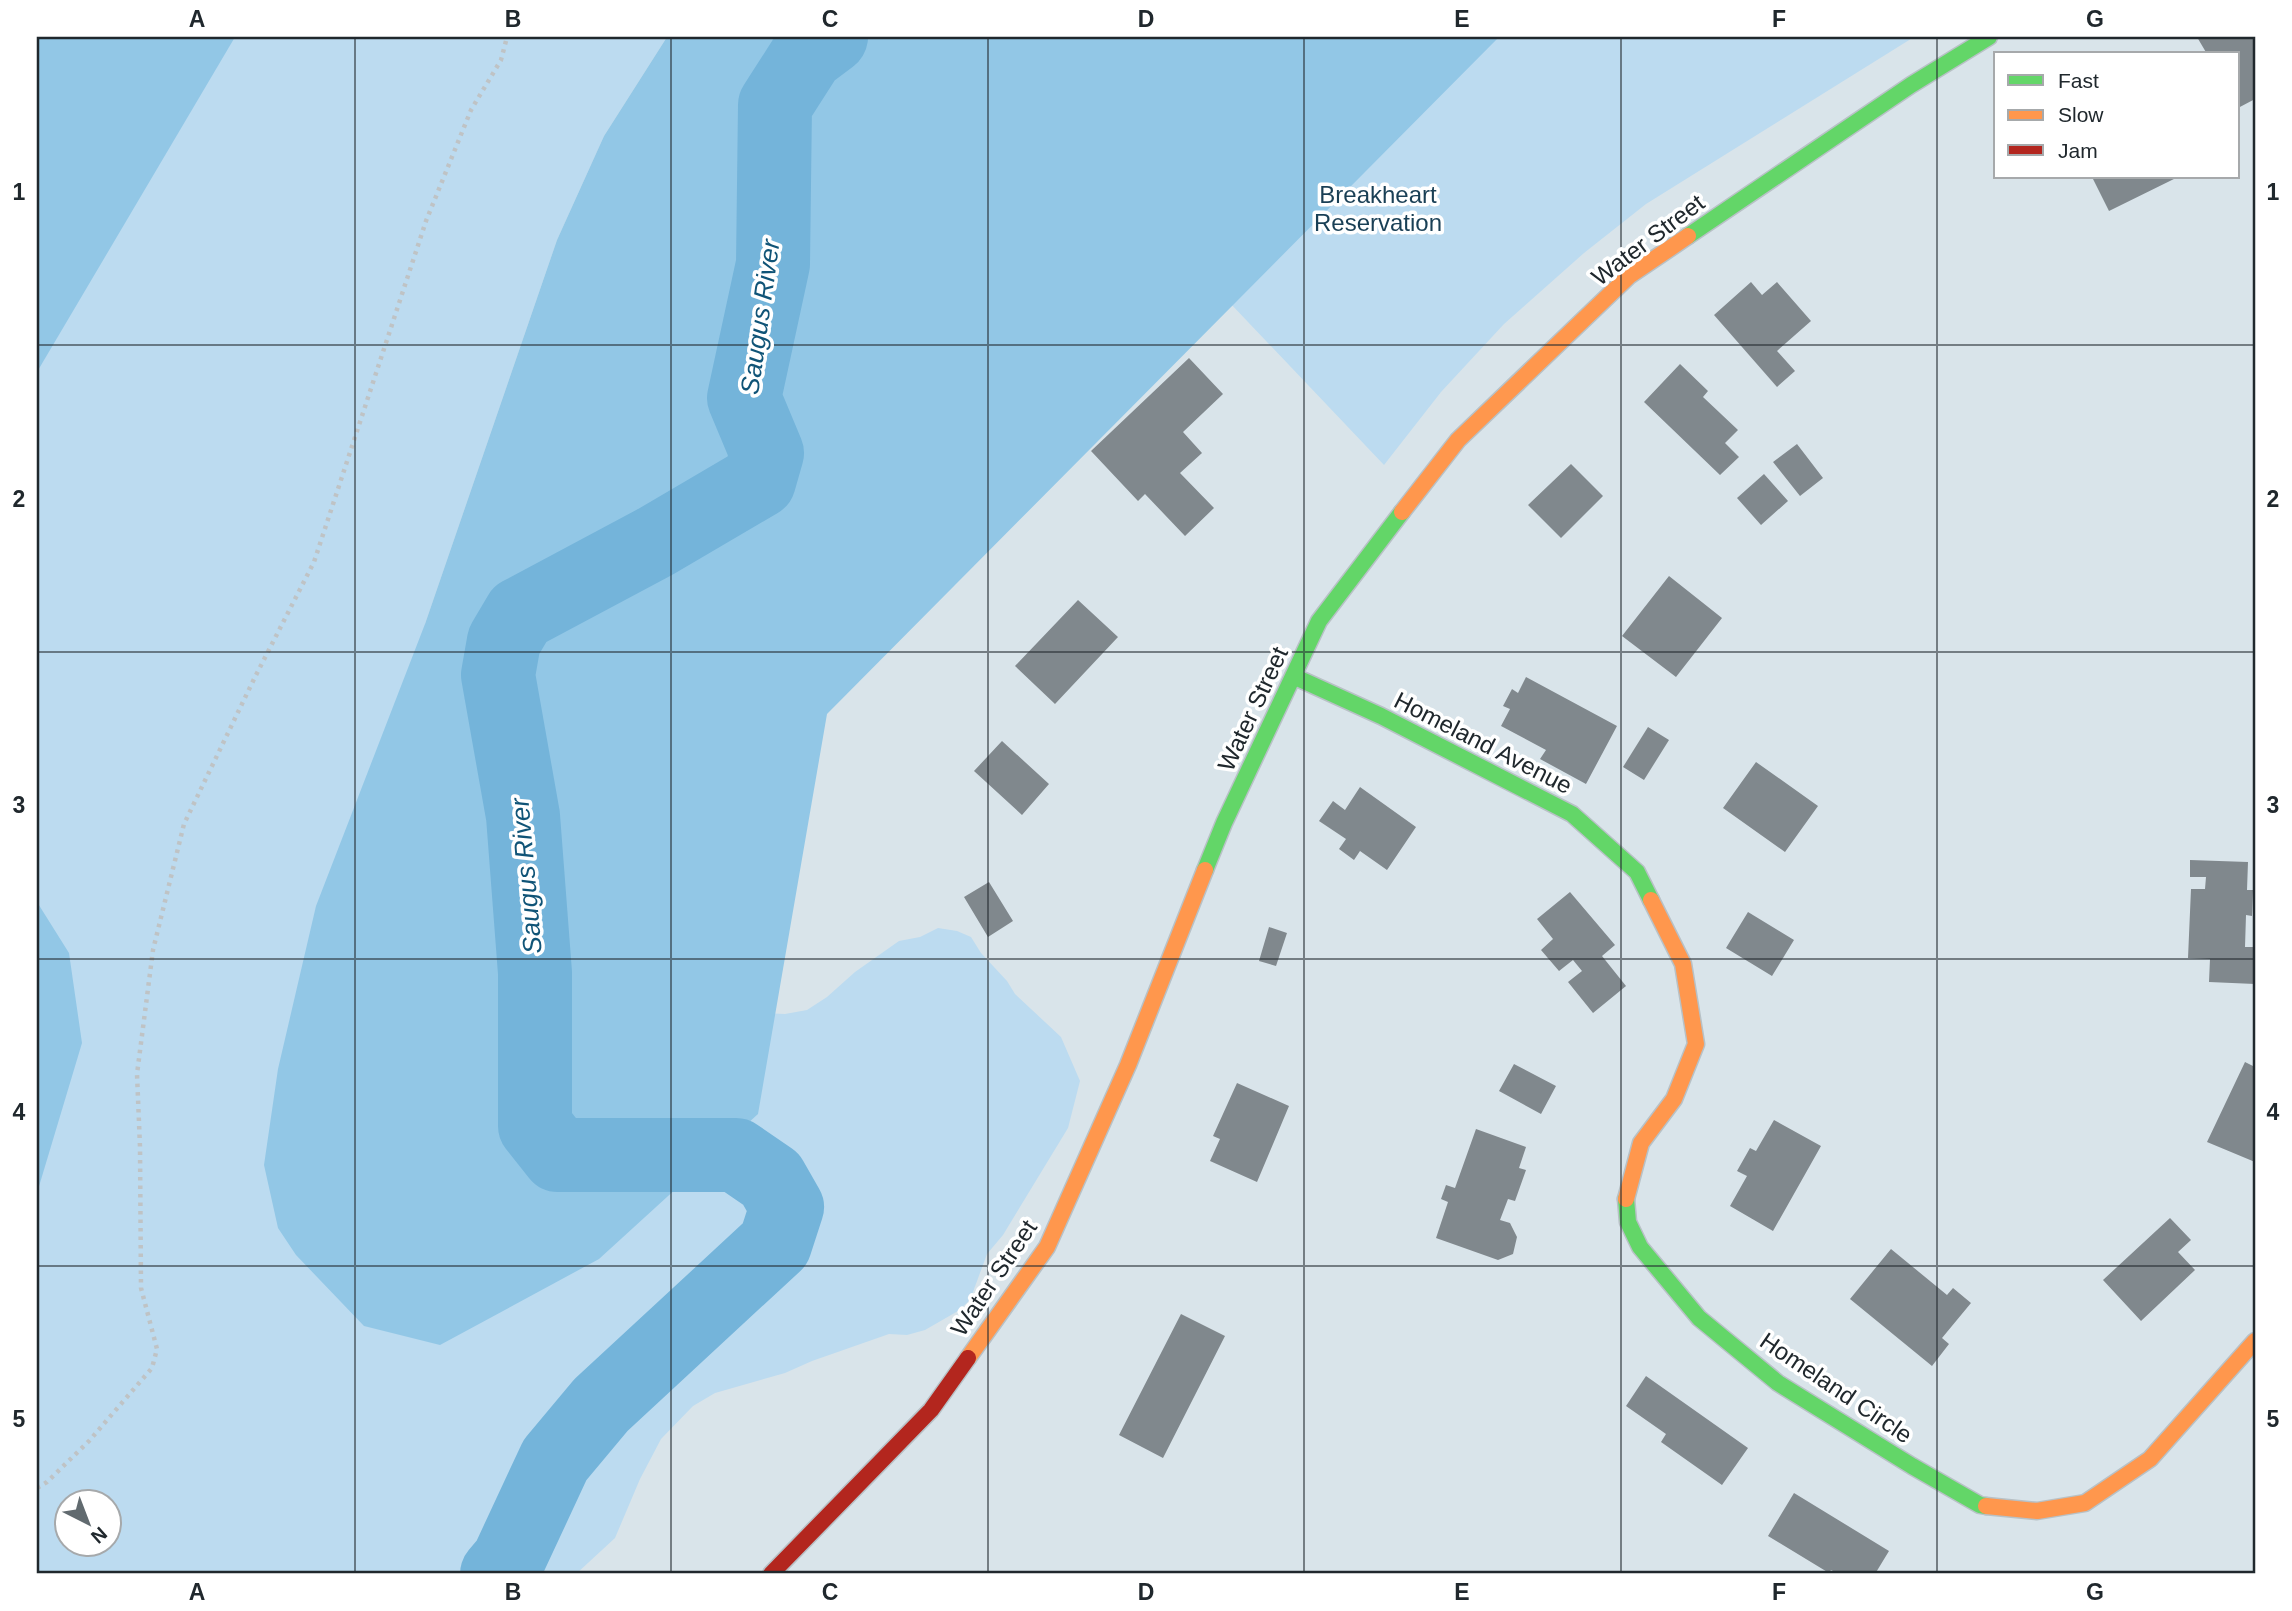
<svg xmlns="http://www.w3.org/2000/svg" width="2292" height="1611" font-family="Arial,sans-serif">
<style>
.green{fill:#bcdbf0;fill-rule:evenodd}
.forest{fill:#92c7e6}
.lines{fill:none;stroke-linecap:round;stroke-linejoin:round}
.river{stroke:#74b4da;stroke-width:74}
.building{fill:#80888d}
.fast-casing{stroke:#b8c1c6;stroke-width:19}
.slow-casing{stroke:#b8c1c6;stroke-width:19}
.jam-casing{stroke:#b8c1c6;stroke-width:19}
.path{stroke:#bfc3c5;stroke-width:4.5;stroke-dasharray:3.5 5;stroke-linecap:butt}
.fast{stroke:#63d668;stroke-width:16}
.slow{stroke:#ff974d;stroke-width:16}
.jam{stroke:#b3261e;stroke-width:16}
.grid{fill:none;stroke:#20282d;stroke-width:2;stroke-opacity:0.55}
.labels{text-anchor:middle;stroke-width:7;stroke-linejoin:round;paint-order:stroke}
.park-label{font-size:24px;fill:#193f55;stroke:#fff}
.street-label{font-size:24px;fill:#20282d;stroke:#fff}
.water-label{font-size:26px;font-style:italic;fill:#105477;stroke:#fff}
.neatline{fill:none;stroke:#20282d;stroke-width:2.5}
.grid-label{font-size:23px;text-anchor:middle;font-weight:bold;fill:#20282d}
</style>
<rect width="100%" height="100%" fill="#d9e4ea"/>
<path class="green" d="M 37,37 L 667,37 L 604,136 L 557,240 L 425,624 L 425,632 L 1016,37 L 1914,37 L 1646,204 L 1584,253 L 1504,324 L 1441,392 L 1384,465 L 1229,302 L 828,603 L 761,1013 L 785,1014 L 807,1010 L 827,997 L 855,972 L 899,941 L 920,937 L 938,928 L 957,931 L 971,937 L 981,953 L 1007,981 L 1015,994 L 1061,1037 L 1080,1081 L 1068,1128 L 1003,1235 L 987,1254 L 970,1300 L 958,1311 L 925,1330 L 907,1335 L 889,1334 L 812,1361 L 785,1373 L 715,1393 L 693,1406 L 661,1439 L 640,1479 L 615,1538 L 576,1574 L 37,1574 ZM 66,1502 L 108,1502 L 108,1544 L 66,1544 Z"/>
<path class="forest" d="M 37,37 L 235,37 L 37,372 Z
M 667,37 L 1499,37 L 827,714 L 758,1114 L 599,1259 L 440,1345 L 364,1326 L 296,1255 L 278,1228 L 264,1165 L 278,1069 L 316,906 L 425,624 L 557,240 L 604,136 Z
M 37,902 L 69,953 L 82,1043 L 37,1193 Z"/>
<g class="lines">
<path class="river" d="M 497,1574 L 508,1561 L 555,1460 L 601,1405 L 775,1244 L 787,1207 L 771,1179 L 736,1155 L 558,1155 L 535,1126 L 535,973 L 523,816 L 498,675 L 504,641 L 520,614 L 655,542 L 759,481 L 767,453 L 744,398 L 773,264 L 775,105 L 807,55 L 831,37"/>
</g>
<path class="building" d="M 2197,37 L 2254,37 L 2255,99 L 2238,108 L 2238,54 L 2207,54 Z
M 2092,177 L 2178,177 L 2109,211 Z
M 1751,282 L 1762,295 L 1777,282 L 1811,321 L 1777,351 L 1795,371 L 1777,387 L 1714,315 Z
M 1189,358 L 1223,394 L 1183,432 L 1202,453 L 1180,473 L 1214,508 L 1185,536 L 1145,494 L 1138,501 L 1091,451 Z
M 1680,364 L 1708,391 L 1703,397 L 1738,430 L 1725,443 L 1739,457 L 1720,475 L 1644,402 Z
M 1797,444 L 1823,478 L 1800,496 L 1773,462 Z
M 1571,464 L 1603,496 L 1561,538 L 1528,505 Z
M 1764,474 L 1788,501 L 1761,525 L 1737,498 Z
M 1669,576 L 1722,618 L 1676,677 L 1622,636 Z
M 1078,600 L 1118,637 L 1055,704 L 1015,666 Z
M 1526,677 L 1617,726 L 1586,784 L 1540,759 L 1546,750 L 1501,726 L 1510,709 L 1503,706 L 1512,689 L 1518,693 Z
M 1648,727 L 1669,740 L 1644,780 L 1623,767 Z
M 1002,741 L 1049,784 L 1022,815 L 974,771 Z
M 1756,762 L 1818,806 L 1785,852 L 1723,808 Z
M 1360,787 L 1416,827 L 1387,870 L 1360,851 L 1354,860 L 1339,849 L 1346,839 L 1319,821 L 1333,801 L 1345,810 Z
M 2190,860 L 2248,862 L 2247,890 L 2253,890 L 2252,916 L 2246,915 L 2245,947 L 2255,947 L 2255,984 L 2209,982 L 2210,959 L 2188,958 L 2191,889 L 2205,889 L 2206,877 L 2190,877 Z
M 989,882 L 1013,921 L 988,937 L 964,897 Z
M 1570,892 L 1615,945 L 1602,956 L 1626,986 L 1593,1013 L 1568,982 L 1582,971 L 1573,960 L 1559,971 L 1541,950 L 1553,939 L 1537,919 Z
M 1748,912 L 1794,940 L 1772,976 L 1726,948 Z
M 1269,927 L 1287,933 L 1276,966 L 1259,961 Z
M 2245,1062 L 2255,1067 L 2255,1162 L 2207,1142 Z
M 1514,1064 L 1556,1086 L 1541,1114 L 1499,1091 Z
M 1237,1083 L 1289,1106 L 1257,1182 L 1210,1161 L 1220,1139 L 1213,1136 Z
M 1774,1120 L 1821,1146 L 1773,1231 L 1730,1206 L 1747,1176 L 1737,1171 L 1750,1148 L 1756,1151 Z
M 1476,1129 L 1526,1147 L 1519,1168 L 1526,1170 L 1515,1201 L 1508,1199 L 1500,1220 L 1510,1223 L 1517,1237 L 1513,1254 L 1498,1260 L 1436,1238 L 1448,1202 L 1441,1199 L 1446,1185 L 1455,1188 Z
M 2170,1218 L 2191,1240 L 2178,1252 L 2195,1270 L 2141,1321 L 2103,1280 Z
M 1891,1249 L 1947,1295 L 1953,1288 L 1971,1303 L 1942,1338 L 1949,1344 L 1932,1366 L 1850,1299 Z
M 1181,1314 L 1225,1336 L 1163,1458 L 1119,1435 Z
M 1646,1376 L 1748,1448 L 1722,1485 L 1661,1442 L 1666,1434 L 1626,1406 Z
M 1794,1493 L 1889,1551 L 1875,1574 L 1839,1574 L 1831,1570 L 1829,1573 L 1768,1536 Z"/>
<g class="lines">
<defs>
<path id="fast" d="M 1688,236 L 1911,85 L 1989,37
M 1293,676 L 1381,716 L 1572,814 L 1637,872 L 1651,900
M 1205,870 L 1224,823 L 1319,621 L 1402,512
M 1626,1199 L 1628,1222 L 1640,1247 L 1699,1318 L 1778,1383 L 1912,1466 L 1980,1505 L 1986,1506"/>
<path id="slow" d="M 1402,512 L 1458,440 L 1629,276 L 1688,236
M 1626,1199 L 1641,1143 L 1674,1099 L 1696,1044 L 1683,964 L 1651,900
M 968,1358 L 1047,1247 L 1128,1065 L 1205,870
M 1986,1506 L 2037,1511 L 2085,1503 L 2150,1459 L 2255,1341"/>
<path id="jam" d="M 771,1574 L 931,1410 L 968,1358"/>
</defs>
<use href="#fast" class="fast-casing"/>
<use href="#slow" class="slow-casing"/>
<use href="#jam" class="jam-casing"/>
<path class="path" d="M 37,1488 L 47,1482 L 89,1441 L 152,1368 L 157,1349 L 141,1288 L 140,1147 L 137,1074 L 153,950 L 184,824 L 255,677 L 314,562 L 426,221 L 471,110 L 501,60 L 507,37"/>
<use href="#fast" class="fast"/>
<use href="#slow" class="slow"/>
<use href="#jam" class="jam"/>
</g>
<path class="grid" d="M 355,37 L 355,1574M 671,37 L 671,1574M 988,37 L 988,1574M 1304,37 L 1304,1574M 1621,37 L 1621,1574M 1937,37 L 1937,1574M 37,345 L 2255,345M 37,652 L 2255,652M 37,959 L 2255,959M 37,1266 L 2255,1266"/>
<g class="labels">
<g class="park-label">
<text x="1378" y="203">Breakheart<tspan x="1378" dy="28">Reservation</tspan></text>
</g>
<g class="street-label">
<text transform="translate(1648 240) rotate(-37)" y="8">Water Street</text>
<text transform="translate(1253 709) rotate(-65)" y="8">Water Street</text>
<text transform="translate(1483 743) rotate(27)" y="8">Homeland Avenue</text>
<text transform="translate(994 1278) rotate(-56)" y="8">Water Street</text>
<text transform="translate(1836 1388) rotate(34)" y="8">Homeland Circle</text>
</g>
<g class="water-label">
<text transform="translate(760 317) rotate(-82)" y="9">Saugus River</text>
<text transform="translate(526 876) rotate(-95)" y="9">Saugus River</text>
</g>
</g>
<rect width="2292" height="1611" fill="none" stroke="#ffffff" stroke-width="77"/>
<rect x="1994" y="52" width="245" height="126" fill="#ffffff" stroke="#a6a9ab" stroke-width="2"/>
<rect x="2008" y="75" width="35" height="10" fill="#63d668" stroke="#a6a9ab" stroke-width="2"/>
<text x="2058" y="88" font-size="21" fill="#20282d">Fast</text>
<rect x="2008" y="110" width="35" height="10" fill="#ff974d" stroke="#a6a9ab" stroke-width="2"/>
<text x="2058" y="122" font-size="21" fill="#20282d">Slow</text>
<rect x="2008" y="145" width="35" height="10" fill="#b3261e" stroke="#a6a9ab" stroke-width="2"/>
<text x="2058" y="158" font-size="21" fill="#20282d">Jam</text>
<g transform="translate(88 1523) rotate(138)"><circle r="33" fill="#ffffff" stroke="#a6a9ab" stroke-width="2"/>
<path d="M0-5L12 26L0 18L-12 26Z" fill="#616a6f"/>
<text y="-10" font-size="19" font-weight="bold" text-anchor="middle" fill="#20282d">N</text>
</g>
<rect x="38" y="38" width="2216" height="1534" class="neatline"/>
<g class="grid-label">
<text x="197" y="27">A</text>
<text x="513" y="27">B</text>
<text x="830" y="27">C</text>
<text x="1146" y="27">D</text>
<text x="1462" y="27">E</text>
<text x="1779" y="27">F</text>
<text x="2095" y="27">G</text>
<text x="19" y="200">1</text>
<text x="2273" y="200">1</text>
<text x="19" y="507">2</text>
<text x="2273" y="507">2</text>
<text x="19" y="813">3</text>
<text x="2273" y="813">3</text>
<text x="19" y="1120">4</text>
<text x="2273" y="1120">4</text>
<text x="19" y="1427">5</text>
<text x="2273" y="1427">5</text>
<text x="197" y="1600">A</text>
<text x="513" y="1600">B</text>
<text x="830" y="1600">C</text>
<text x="1146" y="1600">D</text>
<text x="1462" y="1600">E</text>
<text x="1779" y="1600">F</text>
<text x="2095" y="1600">G</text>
</g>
</svg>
